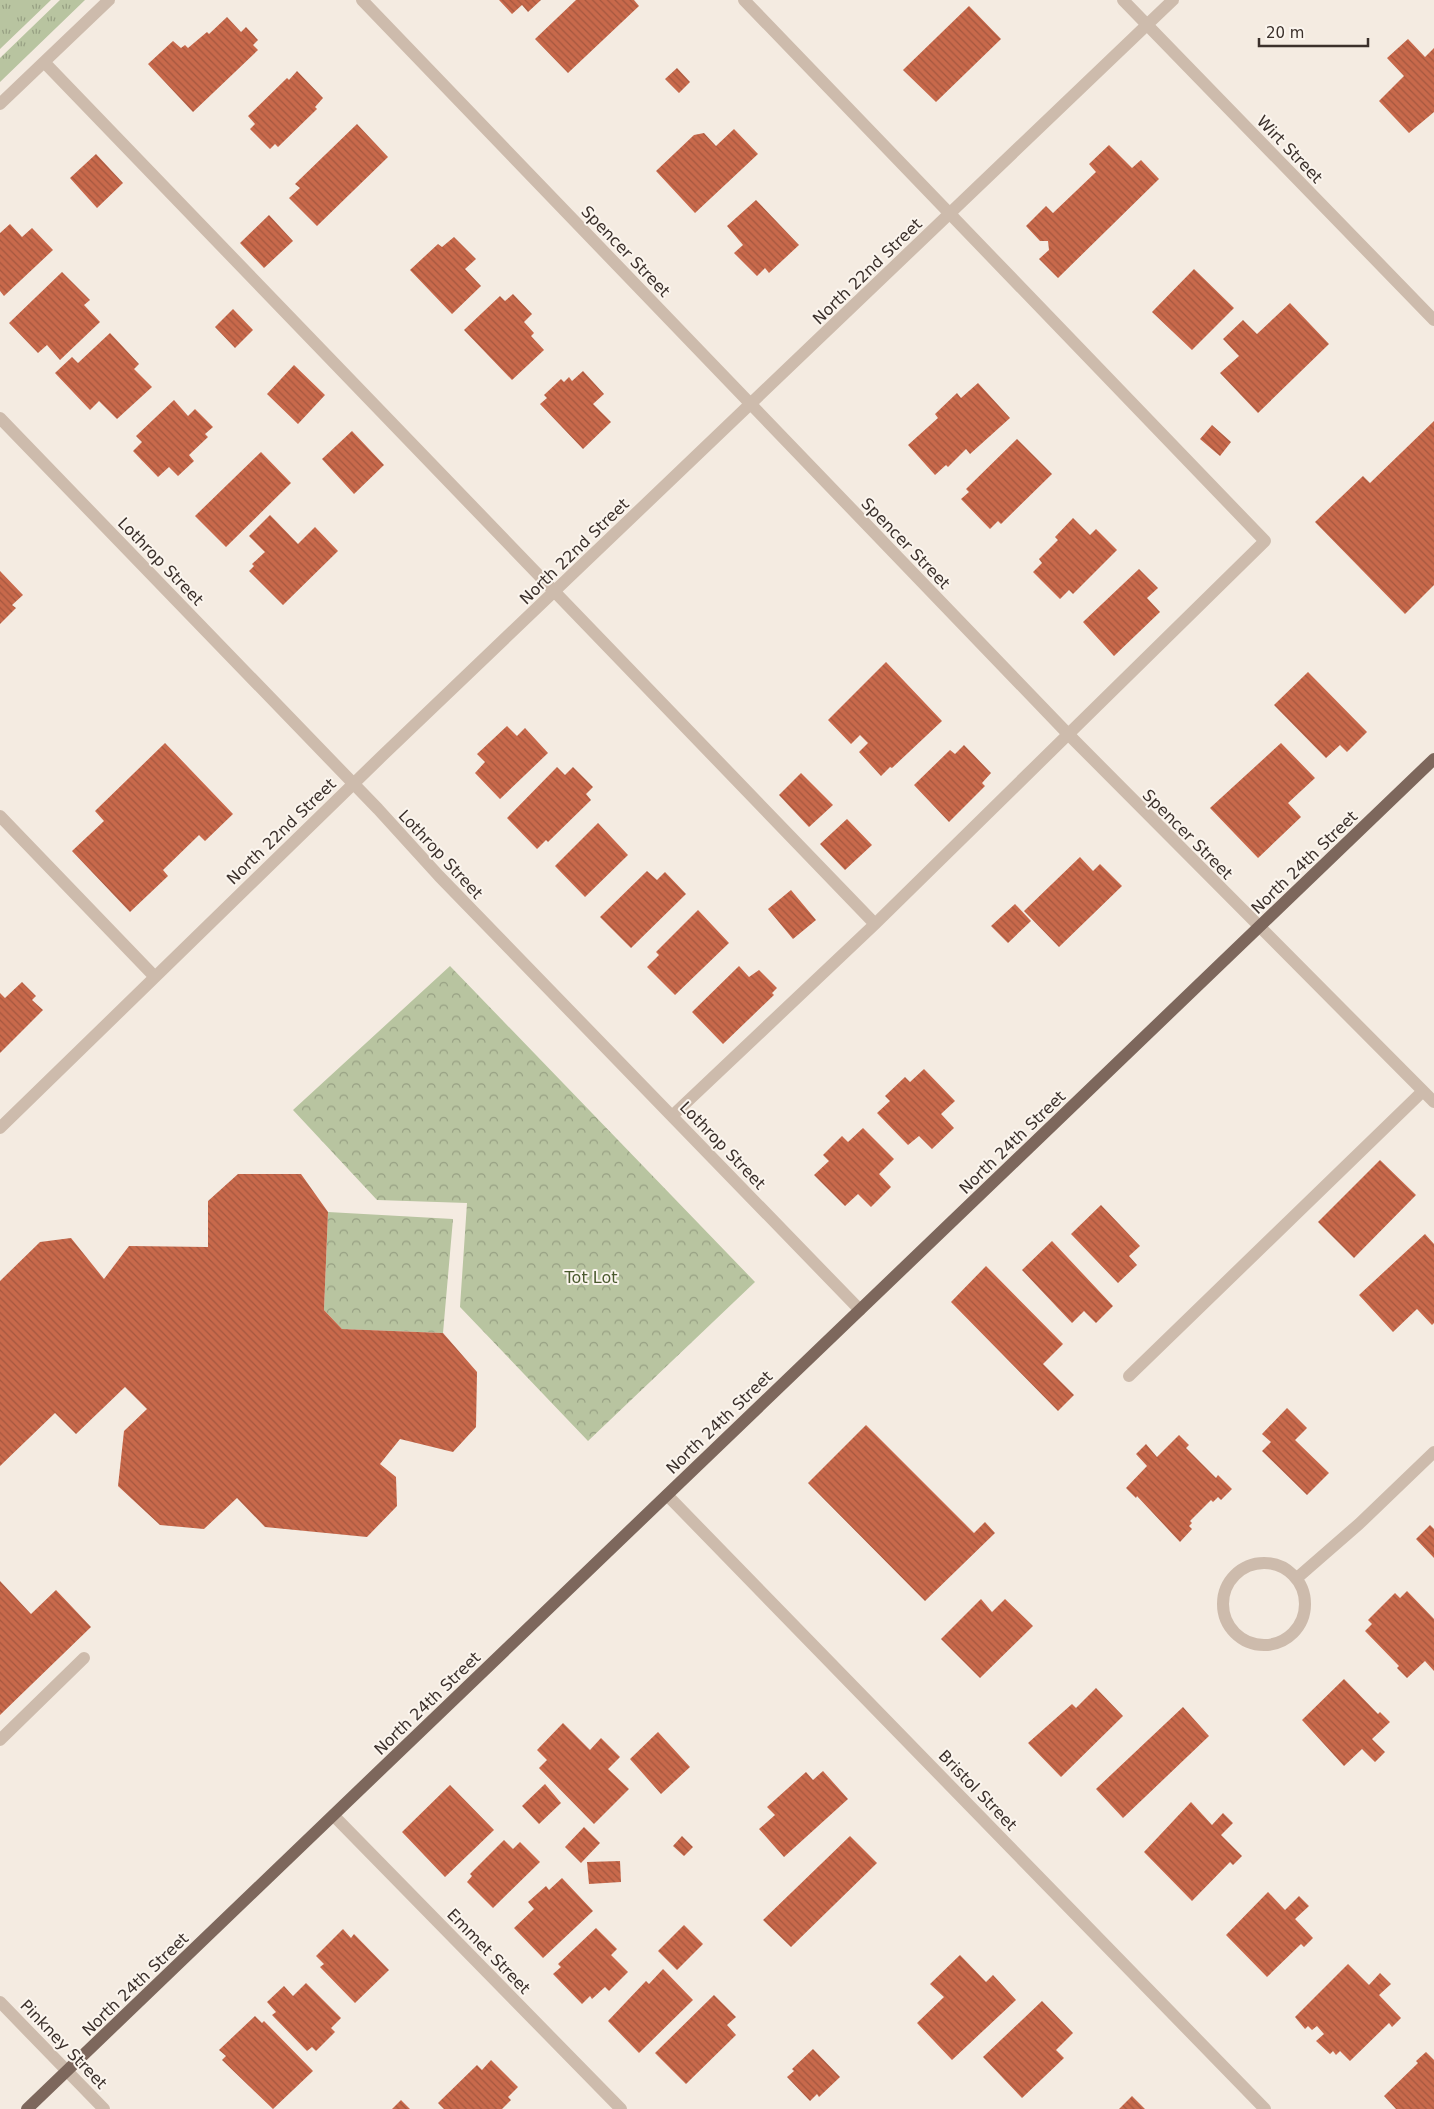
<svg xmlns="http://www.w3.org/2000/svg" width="1434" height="2109" font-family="'DejaVu Sans',sans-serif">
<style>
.grass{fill:url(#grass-tufts)}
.forest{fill:url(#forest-crowns)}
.building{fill:url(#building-back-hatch)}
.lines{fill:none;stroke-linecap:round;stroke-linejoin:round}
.minor{stroke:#cdbbac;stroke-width:12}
.major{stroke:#7d675c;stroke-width:12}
.labels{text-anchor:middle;stroke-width:4;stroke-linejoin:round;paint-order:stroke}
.street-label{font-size:16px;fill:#3b302b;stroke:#fbf5ee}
.park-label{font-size:16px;fill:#4a5a2e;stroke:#fbf5ee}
</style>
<defs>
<pattern id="grass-tufts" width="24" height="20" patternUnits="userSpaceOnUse" patternTransform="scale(1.25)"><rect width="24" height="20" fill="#b8c4a0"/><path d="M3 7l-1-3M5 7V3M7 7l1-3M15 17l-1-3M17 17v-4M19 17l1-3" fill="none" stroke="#97a083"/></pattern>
<pattern id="forest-crowns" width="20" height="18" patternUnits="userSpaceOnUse" patternTransform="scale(1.25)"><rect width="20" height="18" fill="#b8c4a0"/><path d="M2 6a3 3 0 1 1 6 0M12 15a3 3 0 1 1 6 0" fill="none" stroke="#97a083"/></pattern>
<pattern id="building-back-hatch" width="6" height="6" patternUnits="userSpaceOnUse" patternTransform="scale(1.25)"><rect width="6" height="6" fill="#c8694b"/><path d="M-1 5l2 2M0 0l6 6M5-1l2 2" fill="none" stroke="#a4573f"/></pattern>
</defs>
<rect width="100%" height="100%" fill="#f4ebe1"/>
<path class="grass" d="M 0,0 L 51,0 L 0,49 Z
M 60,0 L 85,0 L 0,82 L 0,58 Z"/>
<path class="forest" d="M 450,966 L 755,1282 L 588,1441 L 460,1307 L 467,1203 L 377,1200 L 293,1110 Z
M 328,1212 L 453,1219 L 443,1333 L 342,1329 L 324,1310 Z"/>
<path class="building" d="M 499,0 L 541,0 L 528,12 L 522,5 L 512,14 Z
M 576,0 L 634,0 L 639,6 L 568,73 L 535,39 Z
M 969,6 L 1001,39 L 936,102 L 903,70 Z
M 227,17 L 241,32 L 246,27 L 258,40 L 253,45 L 258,50 L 193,112 L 148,64 L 173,41 L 181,48 L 185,45 L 188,48 L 207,32 L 209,34 Z
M 1408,39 L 1425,57 L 1434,48 L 1434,112 L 1409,133 L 1379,101 L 1404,76 L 1387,58 Z
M 677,68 L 690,82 L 679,93 L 665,79 Z
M 297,71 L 323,98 L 315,107 L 317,109 L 278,147 L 275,144 L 270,149 L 250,129 L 255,124 L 248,116 L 287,78 L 289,80 Z
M 357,124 L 388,157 L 317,226 L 289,198 L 300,188 L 295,184 Z
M 734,129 L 758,154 L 695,213 L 656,171 L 694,135 L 704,133 L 716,146 Z
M 1109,145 L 1132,168 L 1141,160 L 1159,179 L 1058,278 L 1039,259 L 1049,250 L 1048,241 L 1040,241 L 1026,226 L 1046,206 L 1053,213 L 1096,172 L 1089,164 Z
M 96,154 L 123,183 L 97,208 L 70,178 Z
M 756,200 L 799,245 L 769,273 L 765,268 L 757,276 L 734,253 L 743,245 L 727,226 Z
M 269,215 L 293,241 L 264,268 L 240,243 Z
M 10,224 L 22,237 L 32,228 L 53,250 L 4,296 L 0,291 L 0,233 Z
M 454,237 L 476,259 L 465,269 L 481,286 L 452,314 L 410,270 L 438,244 L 442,247 Z
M 1194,269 L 1234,308 L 1192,350 L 1152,312 Z
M 62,272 L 90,300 L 84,305 L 100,322 L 60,360 L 47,345 L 38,353 L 9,323 Z
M 513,294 L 532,314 L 524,322 L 534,333 L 531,336 L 544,350 L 512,380 L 464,330 L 500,296 L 505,301 Z
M 1290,303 L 1329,344 L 1258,413 L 1220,373 L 1239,356 L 1223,339 L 1243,320 L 1257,334 Z
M 233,309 L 253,330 L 235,348 L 215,327 Z
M 110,333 L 139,364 L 134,369 L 152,387 L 117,419 L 99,401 L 90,410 L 55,373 L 72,357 L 78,363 Z
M 294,365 L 325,395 L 298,424 L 267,394 Z
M 583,371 L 604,394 L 593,404 L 611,422 L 583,449 L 540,404 L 547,398 L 544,395 L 561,379 L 564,382 L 569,377 L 572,381 Z
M 978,383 L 1010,418 L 970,454 L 966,449 L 948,467 L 946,465 L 935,475 L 908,445 L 938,418 L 935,414 L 957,393 L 961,398 Z
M 174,400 L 188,416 L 195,409 L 213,427 L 205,434 L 208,437 L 189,455 L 194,461 L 178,476 L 169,467 L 158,477 L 133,451 L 142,442 L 136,436 Z
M 1434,421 L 1434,585 L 1405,614 L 1315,522 L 1363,476 L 1370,483 Z
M 1212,425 L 1231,442 L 1220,456 L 1200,439 Z
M 352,431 L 384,465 L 354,494 L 322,459 Z
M 1017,439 L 1052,474 L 1001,524 L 998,521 L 990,529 L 961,499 L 969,492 L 966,489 Z
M 261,452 L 291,483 L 226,547 L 195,516 Z
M 270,515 L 298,544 L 315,527 L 338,551 L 283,605 L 249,571 L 254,566 L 252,564 L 265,552 L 249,536 Z
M 1073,518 L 1090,535 L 1096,529 L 1117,550 L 1073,594 L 1069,590 L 1060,599 L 1033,572 L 1042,563 L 1039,559 L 1058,540 L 1055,537 Z
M 1139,569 L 1158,588 L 1147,598 L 1160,612 L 1114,656 L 1083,622 Z
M 0,571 L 23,595 L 12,605 L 16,608 L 0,624 Z
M 886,662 L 942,721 L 892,768 L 890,767 L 881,776 L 859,752 L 868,743 L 860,735 L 851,744 L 828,720 Z
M 1308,672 L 1367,732 L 1347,752 L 1340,745 L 1326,758 L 1274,705 Z
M 507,726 L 517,736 L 525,728 L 548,753 L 500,799 L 475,773 L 485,762 L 477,754 Z
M 165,743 L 233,814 L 205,841 L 199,835 L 163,870 L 168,876 L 130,912 L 72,851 L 104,821 L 95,811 Z
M 1281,743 L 1315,778 L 1288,803 L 1301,817 L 1258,858 L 1210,808 Z
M 964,745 L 991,773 L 982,783 L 985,786 L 949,822 L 914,785 L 950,750 L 955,754 Z
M 557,767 L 565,775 L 573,767 L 593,787 L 586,794 L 591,800 L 548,842 L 546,840 L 537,849 L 507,818 Z
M 801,773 L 833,805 L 809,827 L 779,795 Z
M 847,819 L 872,845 L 845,870 L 820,844 Z
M 598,823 L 628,855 L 585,897 L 555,866 Z
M 1080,857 L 1093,871 L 1100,864 L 1122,886 L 1059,947 L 1024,911 Z
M 647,871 L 657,880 L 665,872 L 686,894 L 631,948 L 600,917 Z
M 791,890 L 816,920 L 793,939 L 768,909 Z
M 1015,904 L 1031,921 L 1008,943 L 991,926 Z
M 698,910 L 729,943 L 675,995 L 647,967 L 659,955 L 656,952 Z
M 739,966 L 749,977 L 759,970 L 777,988 L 772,993 L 774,995 L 723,1044 L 692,1012 Z
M 22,982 L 36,996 L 32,1000 L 43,1010 L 0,1053 L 0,993 L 5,998 Z
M 924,1069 L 955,1101 L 941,1114 L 954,1128 L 932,1149 L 919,1136 L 908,1145 L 877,1113 L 890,1101 L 885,1096 L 905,1077 L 910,1082 Z
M 863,1128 L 894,1159 L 879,1174 L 891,1187 L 871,1207 L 858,1194 L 845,1206 L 814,1175 L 829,1161 L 823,1155 L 842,1136 L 848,1142 Z
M 1380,1160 L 1416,1195 L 1354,1258 L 1318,1222 Z
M 238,1174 L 301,1174 L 328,1212 L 324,1310 L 342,1329 L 443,1333 L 477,1372 L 476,1427 L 453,1452 L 400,1439 L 380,1464 L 396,1477 L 397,1506 L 367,1537 L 265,1527 L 237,1498 L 204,1529 L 160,1525 L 118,1486 L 124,1431 L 147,1409 L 125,1387 L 76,1434 L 55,1413 L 0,1466 L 0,1281 L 40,1242 L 71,1238 L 104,1279 L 129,1246 L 208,1247 L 208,1201 Z
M 1101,1205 L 1140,1246 L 1129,1256 L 1137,1265 L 1118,1283 L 1071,1234 Z
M 1425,1234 L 1434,1244 L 1434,1323 L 1432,1325 L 1417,1309 L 1393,1332 L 1359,1295 Z
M 1052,1241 L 1113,1306 L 1096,1323 L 1084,1311 L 1072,1323 L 1022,1270 Z
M 986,1266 L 1063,1344 L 1043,1364 L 1074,1395 L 1058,1411 L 951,1302 Z
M 1287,1408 L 1307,1428 L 1295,1440 L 1329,1473 L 1307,1495 L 1262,1451 L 1271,1442 L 1262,1434 Z
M 866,1425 L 974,1533 L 985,1522 L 995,1533 L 925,1601 L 808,1483 Z
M 1179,1435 L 1189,1445 L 1186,1448 L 1216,1478 L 1218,1475 L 1232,1489 L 1221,1500 L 1218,1497 L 1213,1502 L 1211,1500 L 1190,1521 L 1192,1523 L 1189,1526 L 1192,1529 L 1180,1542 L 1137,1496 L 1136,1498 L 1126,1488 L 1147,1466 L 1136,1454 L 1146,1444 L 1157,1457 Z
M 1430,1525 L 1434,1529 L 1434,1558 L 1416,1539 Z
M 0,1581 L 31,1614 L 56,1590 L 91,1627 L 0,1715 Z
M 1407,1591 L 1434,1619 L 1434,1671 L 1425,1661 L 1407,1678 L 1397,1668 L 1399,1666 L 1365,1631 L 1372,1624 L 1368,1620 L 1395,1593 L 1400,1598 Z
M 981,1599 L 992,1612 L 1005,1599 L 1033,1626 L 980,1678 L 941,1639 Z
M 1344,1679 L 1378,1714 L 1380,1712 L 1390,1722 L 1372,1739 L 1385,1752 L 1375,1762 L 1362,1749 L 1344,1766 L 1302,1720 Z
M 1096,1688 L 1123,1716 L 1061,1777 L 1028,1743 L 1072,1704 L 1076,1708 Z
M 1183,1707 L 1209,1736 L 1123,1818 L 1096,1789 Z
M 563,1723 L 590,1750 L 601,1738 L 620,1757 L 608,1769 L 629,1789 L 594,1824 L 539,1768 L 547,1760 L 537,1750 Z
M 658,1732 L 690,1767 L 661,1794 L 630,1759 Z
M 823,1771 L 848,1799 L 784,1857 L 759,1829 L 775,1815 L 767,1807 L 806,1772 L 813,1780 Z
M 545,1784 L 561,1803 L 539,1824 L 522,1806 Z
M 450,1785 L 494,1830 L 445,1877 L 402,1832 Z
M 1191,1802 L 1212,1825 L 1223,1813 L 1233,1823 L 1221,1835 L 1242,1856 L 1233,1865 L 1230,1862 L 1192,1901 L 1144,1852 Z
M 584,1827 L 600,1843 L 581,1863 L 565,1847 Z
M 682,1836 L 693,1847 L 684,1856 L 673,1846 Z
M 850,1836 L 877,1863 L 791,1947 L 763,1920 Z
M 504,1840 L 513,1849 L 520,1842 L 540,1862 L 493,1908 L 467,1882 L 472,1876 L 470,1874 Z
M 620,1861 L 621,1882 L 589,1884 L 587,1862 Z
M 562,1878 L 593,1911 L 543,1958 L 514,1928 L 534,1909 L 528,1902 L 546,1886 L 549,1890 Z
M 1268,1892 L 1285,1910 L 1299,1896 L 1309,1906 L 1295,1919 L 1313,1938 L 1304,1947 L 1301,1944 L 1267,1977 L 1226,1935 Z
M 684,1925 L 703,1944 L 677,1970 L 658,1951 Z
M 596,1928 L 617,1949 L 611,1955 L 628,1972 L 609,1991 L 605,1987 L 592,1999 L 590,1996 L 582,2004 L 553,1974 L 561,1967 L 558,1964 Z
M 343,1929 L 351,1938 L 354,1934 L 389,1970 L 355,2003 L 320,1967 L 324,1964 L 316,1956 Z
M 960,1955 L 986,1982 L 993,1975 L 1016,2000 L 952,2060 L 917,2023 L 944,1997 L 930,1984 Z
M 1348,1964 L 1369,1985 L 1380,1973 L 1391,1984 L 1379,1995 L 1401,2018 L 1392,2027 L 1389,2023 L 1350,2061 L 1340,2051 L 1336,2055 L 1333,2051 L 1330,2054 L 1316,2041 L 1324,2034 L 1317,2026 L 1312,2030 L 1308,2026 L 1305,2029 L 1295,2017 Z
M 663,1969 L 693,2000 L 639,2053 L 608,2021 L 646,1981 L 649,1984 Z
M 306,1983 L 341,2018 L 331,2028 L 335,2032 L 316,2051 L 312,2047 L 307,2051 L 272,2015 L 276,2012 L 267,2002 L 284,1986 L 293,1996 Z
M 714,1995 L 736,2017 L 727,2025 L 736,2035 L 686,2084 L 655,2053 Z
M 1042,2001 L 1073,2033 L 1056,2050 L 1064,2058 L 1022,2098 L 983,2057 Z
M 255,2016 L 262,2023 L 264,2021 L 313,2071 L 273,2109 L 222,2060 L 226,2056 L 219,2050 Z
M 813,2049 L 840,2077 L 819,2097 L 817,2094 L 810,2101 L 787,2077 L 794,2071 L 792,2069 Z
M 1426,2052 L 1434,2060 L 1434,2109 L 1396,2109 L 1384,2096 L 1418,2063 L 1416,2061 Z
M 491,2060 L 518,2087 L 508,2097 L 511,2100 L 502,2109 L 444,2109 L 438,2103 L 477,2065 L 482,2070 Z
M 1132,2096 L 1145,2109 L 1119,2109 Z
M 401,2100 L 410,2109 L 392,2109 Z"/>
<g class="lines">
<path class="minor" d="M 362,0 L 1069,735 L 1434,1102
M 1123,0 L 1434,320
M 44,62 L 875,924
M 0,104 L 109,0
M 0,418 L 378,809 L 439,876 L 860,1310
M 0,816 L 155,977
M 672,1116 L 875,924 L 1265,541 L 744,0
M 0,1128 L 382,756 L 1173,0
M 1129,1376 L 1423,1091
M 667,1495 L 1265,2109
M1223 1604a41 41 0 1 1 82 0a41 41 0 1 1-82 0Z
M 1297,1578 L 1359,1524 L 1434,1452
M 0,1740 L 84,1658
M 334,1816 L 621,2109
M 0,2002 L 104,2109"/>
<path class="major" d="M 27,2109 L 1434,759"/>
</g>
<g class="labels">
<g class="street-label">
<text transform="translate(1290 149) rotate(46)" y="6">Wirt Street</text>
<text transform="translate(626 251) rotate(46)" y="6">Spencer Street</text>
<text transform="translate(867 271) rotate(-44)" y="6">North 22nd Street</text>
<text transform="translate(906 543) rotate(46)" y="6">Spencer Street</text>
<text transform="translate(574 551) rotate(-44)" y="6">North 22nd Street</text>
<text transform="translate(161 561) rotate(46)" y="6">Lothrop Street</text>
<text transform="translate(281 831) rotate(-44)" y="6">North 22nd Street</text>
<text transform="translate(1188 834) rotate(45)" y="6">Spencer Street</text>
<text transform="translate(441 854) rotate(47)" y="6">Lothrop Street</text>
<text transform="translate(1304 862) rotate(-44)" y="6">North 24th Street</text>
<text transform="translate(1012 1142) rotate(-44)" y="6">North 24th Street</text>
<text transform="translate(723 1145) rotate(46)" y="6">Lothrop Street</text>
<text transform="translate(719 1422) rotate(-44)" y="6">North 24th Street</text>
<text transform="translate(427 1703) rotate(-44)" y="6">North 24th Street</text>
<text transform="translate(978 1790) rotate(46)" y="6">Bristol Street</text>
<text transform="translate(489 1951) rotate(46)" y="6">Emmet Street</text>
<text transform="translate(135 1984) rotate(-44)" y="6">North 24th Street</text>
<text transform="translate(64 2044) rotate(46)" y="6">Pinkney Street</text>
</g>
<g class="park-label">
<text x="591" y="1283">Tot Lot</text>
</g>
</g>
<path d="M1259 38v8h109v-8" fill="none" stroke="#3b302b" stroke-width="2.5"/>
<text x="1266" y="38" font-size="15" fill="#3b302b" stroke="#fbf5ee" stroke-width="4" paint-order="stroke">20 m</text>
</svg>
